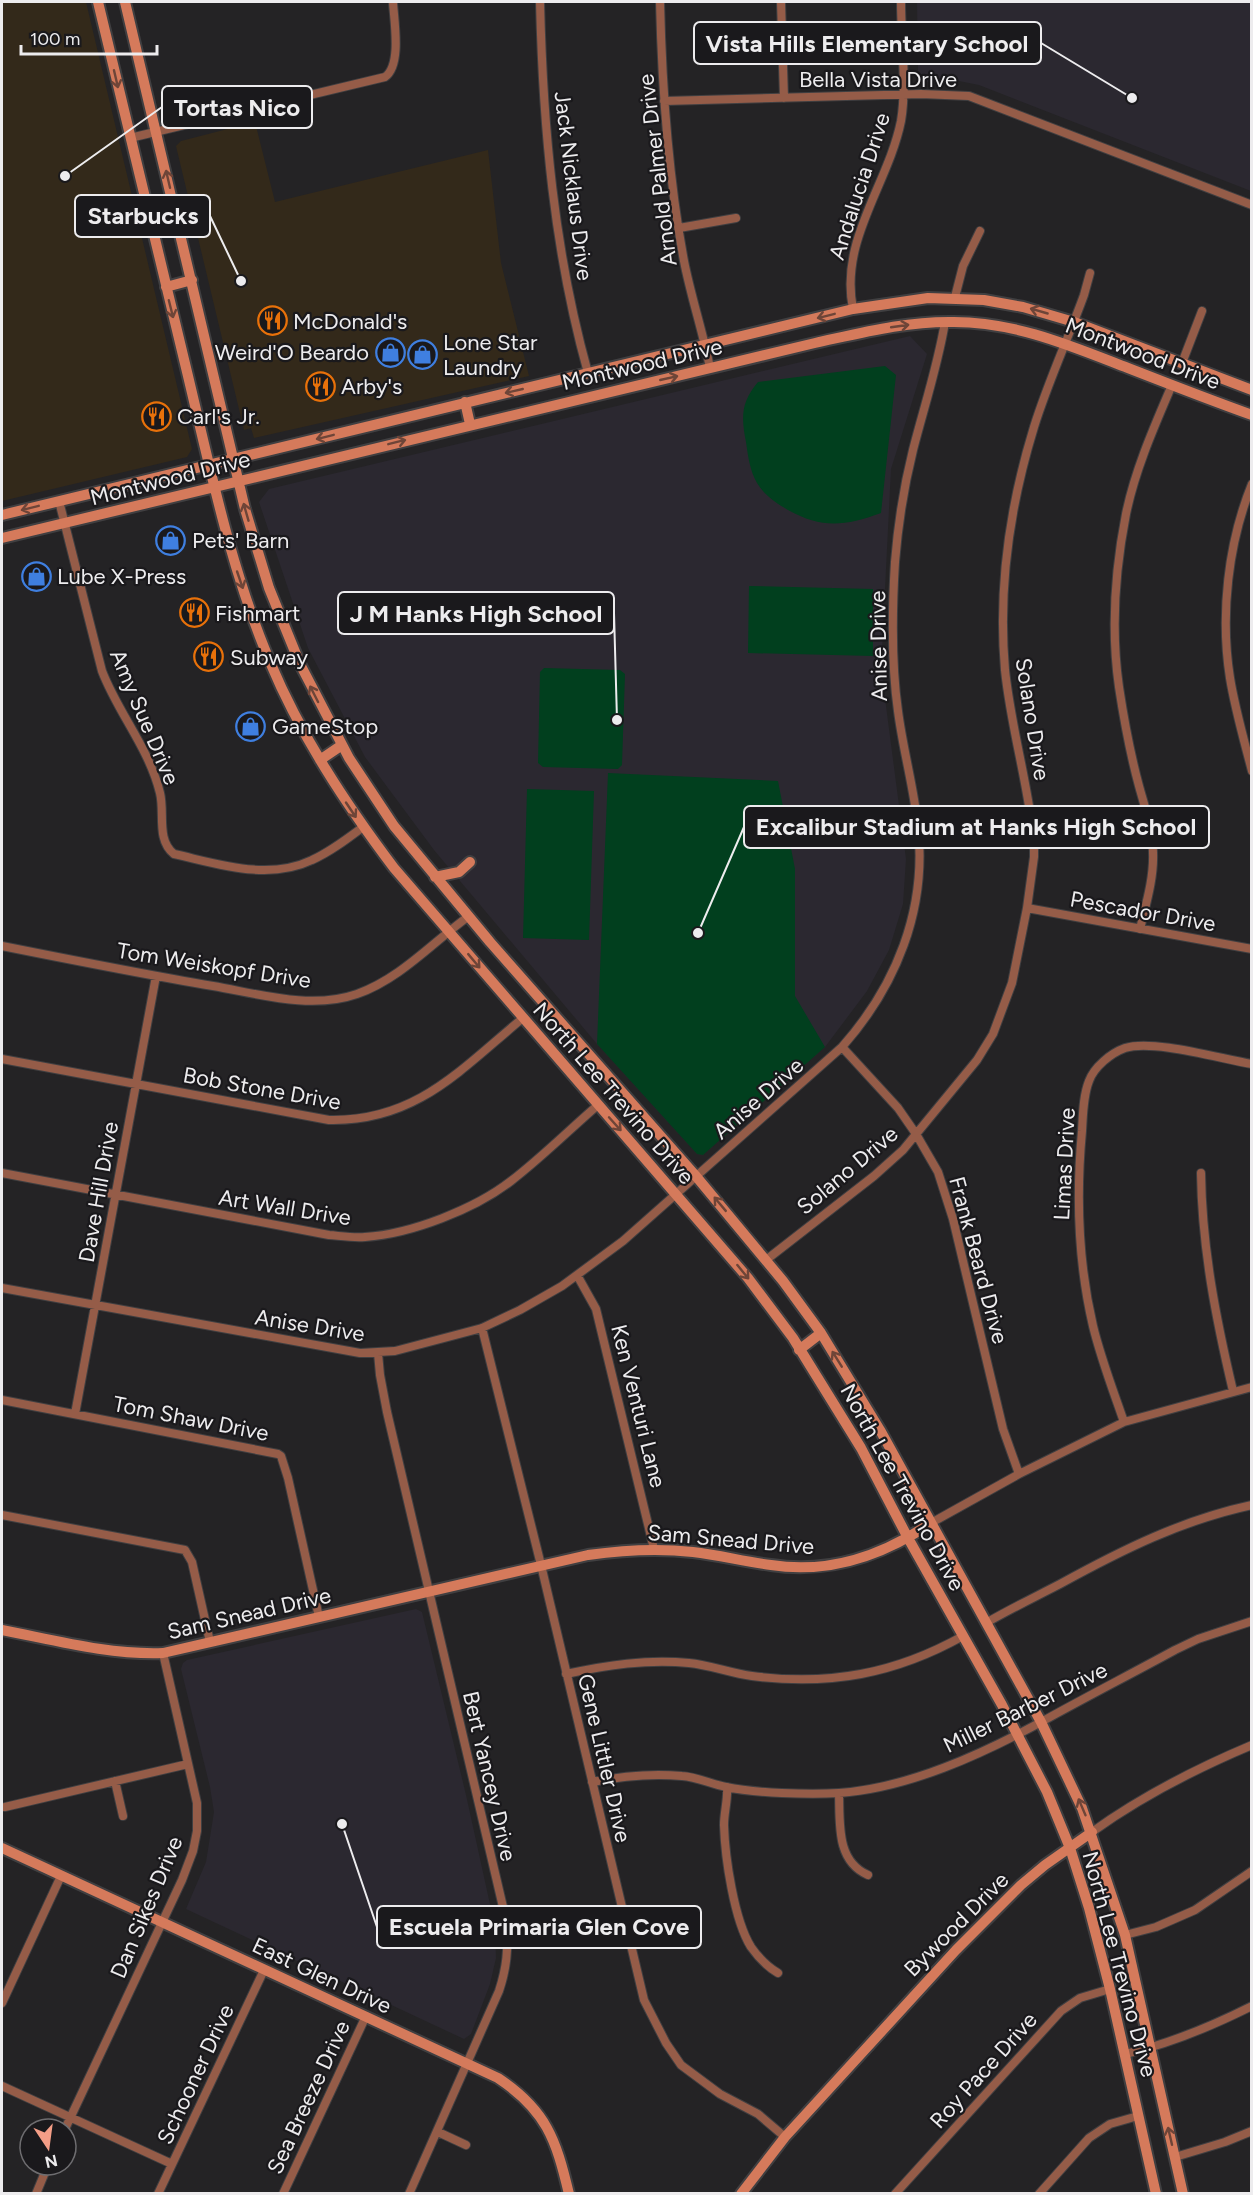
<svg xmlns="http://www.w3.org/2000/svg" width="1253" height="2195" font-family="Figtree,sans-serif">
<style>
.commercial{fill:#33291a}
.built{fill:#2b2830}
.green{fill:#013f1e}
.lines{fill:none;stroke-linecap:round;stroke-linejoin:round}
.street-casing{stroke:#403f41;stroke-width:10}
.secondary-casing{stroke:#403f41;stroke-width:14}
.street{stroke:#955c48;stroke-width:8}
.secondary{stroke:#d57a5b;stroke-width:10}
.oneway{stroke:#6e4538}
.labels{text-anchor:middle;stroke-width:4.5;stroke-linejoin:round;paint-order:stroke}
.street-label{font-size:22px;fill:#edecee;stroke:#1a191c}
.poi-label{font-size:22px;fill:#edecee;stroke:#1a191c;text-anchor:start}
.leader{fill:none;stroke:#edecee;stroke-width:2}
.callout-dot{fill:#edecee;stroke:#1a191c;stroke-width:2}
.callout{fill:#1a191c;stroke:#edecee;stroke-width:2}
.callout-label{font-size:24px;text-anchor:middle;font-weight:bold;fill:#edecee}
</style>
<rect width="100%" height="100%" fill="#242325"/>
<path class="commercial" d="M 2,2 L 86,2 L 192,449 L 187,457 L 2,501 Z
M 255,122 L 275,202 L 488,150 L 501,263 L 529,376 L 254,438 L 251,428 L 244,430 L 176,146 L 181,141 Z"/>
<path class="built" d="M 917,2 L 1251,2 L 1251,191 L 979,85 L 959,81 L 926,82 L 918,72 Z
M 910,336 L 927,354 L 891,469 L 882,649 L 883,683 L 906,859 L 903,904 L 889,950 L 867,991 L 825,1047 L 703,1155 L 697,1154 L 597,1044 L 434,850 L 365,757 L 308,648 L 259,502 L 269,489 Z
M 416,1609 L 422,1612 L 466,1795 L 495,1927 L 496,1958 L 490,1984 L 471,2034 L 464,2039 L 186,1909 L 206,1862 L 214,1812 L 210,1787 L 181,1669 L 183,1663 L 187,1660 Z"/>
<path class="green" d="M 885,366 L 896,375 L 881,513 C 845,526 822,529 788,510 C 776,503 764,495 757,483 C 750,471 748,456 746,442 C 741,417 741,402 758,382 Z
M 749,586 L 873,589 L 873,656 L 748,653 Z
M 544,668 L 620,670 L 625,674 L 622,765 L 618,769 L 543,767 L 538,763 L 540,672 Z
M 608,773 L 778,781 L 795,869 L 795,996 L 825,1047 L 703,1155 L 697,1154 L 597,1044 Z
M 527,789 L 594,791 L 589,940 L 523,938 Z"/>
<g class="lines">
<defs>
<path id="street" d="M 540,2 C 543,127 554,251 588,373
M 660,2 C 662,88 668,176 684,261 C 691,297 703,332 710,368
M 781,2 L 784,98
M 664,101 L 921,94 L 969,96 L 1252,205
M 130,138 L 385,77 C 402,65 394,21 393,2
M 679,228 L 736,218
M 955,297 L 963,266 L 980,231
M 853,309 C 839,240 888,185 901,121 C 907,87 901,37 901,2
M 1182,363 L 1202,311
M 1252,484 C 1228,543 1220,615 1230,678 C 1235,709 1244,740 1252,771
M 59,501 L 102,671 C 118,713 149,748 160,793 C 165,813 156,840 174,854 C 219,864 268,881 312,860 C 330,852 347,839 363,827
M 1027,908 L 1252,949
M 1140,929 C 1146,904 1154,878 1153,853 C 1153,830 1145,808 1139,786 C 1130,753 1124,720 1119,687 C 1111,631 1115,570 1126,514 C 1135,470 1154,427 1172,385
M 2,946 C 72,960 142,974 213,986 C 259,994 311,1010 357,994 C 400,979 433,942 469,916
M 842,1047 L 898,1108 L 916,1134 L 938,1172 L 953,1219 L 1003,1429 L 1019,1474
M 2,1059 L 329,1120 C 416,1122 461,1069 523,1018
M 2,1173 L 329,1235 C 341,1236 353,1238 365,1237 C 411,1234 475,1209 511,1181 C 541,1158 569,1130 598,1105
M 1201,1173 C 1202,1248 1216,1319 1233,1391
M 766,1260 L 874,1176 L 903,1150 L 977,1060 L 993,1034 L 1012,983 L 1027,908 L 1034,857 L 1034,841 C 1028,783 1011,728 1005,670 C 998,589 1010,505 1034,427 C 1048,382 1068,339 1084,295 L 1090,273
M 577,1275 L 596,1309 L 654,1549
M 2,1288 L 360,1353 L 395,1351 L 482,1328 L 520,1310 L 562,1286 L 623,1241 L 842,1047 C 896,986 927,910 918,827 C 914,788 903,750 898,711 C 891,662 892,611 895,562 C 898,525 904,486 913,450 C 924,407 938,365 945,322
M 482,1328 L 541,1565 L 644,2000 L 666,2043 L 681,2065 L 720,2094 L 758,2114 L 785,2137
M 378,1353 L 380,1375 L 387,1412 L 507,1924 C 508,1950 507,1967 499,1991 L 409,2194
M 2,1400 L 278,1454 L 281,1456 L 288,1478 L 319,1617
M 75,1414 L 156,976
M 1124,1422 C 1113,1390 1101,1359 1093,1326 C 1078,1262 1076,1196 1082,1131 C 1083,1115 1083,1096 1089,1081 C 1094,1067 1111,1053 1125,1048 C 1153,1039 1221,1059 1252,1064
M 2,1515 L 185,1550 L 192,1562 L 210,1642
M 931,1523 L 1019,1474 L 1124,1422 L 1252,1387
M 986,1623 C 1010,1609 1035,1597 1060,1584 C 1122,1550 1182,1520 1252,1505
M 566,1674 C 607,1665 647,1659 689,1663 C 710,1665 730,1673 752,1676 C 829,1686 895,1674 963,1636
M 115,1781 L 123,1816
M 592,1782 C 622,1776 651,1773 682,1776 C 697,1777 711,1784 726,1787 C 754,1793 809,1795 839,1793 C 909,1788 982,1754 1043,1721 C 1086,1697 1131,1674 1175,1650 L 1198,1639 L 1252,1621
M 727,1787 C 728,1800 724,1812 724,1825 C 725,1857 734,1920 751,1947 C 758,1957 768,1967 778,1973
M 839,1793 C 840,1824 836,1861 868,1875
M 5,1807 L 188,1764
M 1092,1832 C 1142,1796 1195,1769 1252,1745
M 1125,1935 L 1156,1927 L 1195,1910 L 1252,1871
M 2,2003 L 61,1876
M 1125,2054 C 1170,2044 1210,2027 1252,2006
M 2,2086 L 172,2164
M 65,2129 L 182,1880 L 193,1851 L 197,1831 L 197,1803 L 163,1653
M 438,2132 L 466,2145
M 1175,2157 L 1225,2142 L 1252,2131
M 36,2194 L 48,2165
M 158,2194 L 264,1970
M 283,2194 L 366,2016
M 895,2194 L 1061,2011 L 1080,1998 L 1110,1989
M 1039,2194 L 1089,2138 L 1110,2124 L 1138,2116"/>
<path id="secondary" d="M 98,2 C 128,126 157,251 188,376 C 211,472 231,570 270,662 C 301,736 345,803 394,868 L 748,1278 L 793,1338 L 861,1448 L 908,1538 L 1002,1705 L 1047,1792 L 1070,1848 L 1089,1908 L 1110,1989 L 1156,2194
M 125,2 L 245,509 L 269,588 L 300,664 L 349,758 L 394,826 L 490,942 L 695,1175 L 783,1281 L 821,1333 L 880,1430 L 1041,1722 L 1082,1808 L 1125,1935 L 1183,2194
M 166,287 L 192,280
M 465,402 L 470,424
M 2,515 L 853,309 L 928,298 L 984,300 L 1023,307 L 1074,322 L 1252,390
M 2,538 L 815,343 C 861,333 906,321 954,322 C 1016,322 1071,346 1128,368 C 1169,384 1210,400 1252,415
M 320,760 L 342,745
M 435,877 L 459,872 L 470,862
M 799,1350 L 821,1333
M 2,1630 C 54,1640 109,1655 163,1653 L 588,1555 C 623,1550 658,1548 693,1552 C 720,1555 745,1562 771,1565 C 830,1574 882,1556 931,1523
M 2,1848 L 498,2078 C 546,2110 556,2139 569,2194
M 741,2194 L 785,2137 L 956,1950 L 1021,1885 L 1045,1865 L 1092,1832"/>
</defs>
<use href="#street" class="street-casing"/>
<use href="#secondary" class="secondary-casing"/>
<use href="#street" class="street"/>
<use href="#secondary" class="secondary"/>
</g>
<defs><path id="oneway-shaft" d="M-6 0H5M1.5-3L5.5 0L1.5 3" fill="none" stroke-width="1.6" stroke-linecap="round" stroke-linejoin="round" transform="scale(1.5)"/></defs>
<g class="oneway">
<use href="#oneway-shaft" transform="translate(116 79) rotate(77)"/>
<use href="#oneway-shaft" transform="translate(168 179) rotate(-103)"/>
<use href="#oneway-shaft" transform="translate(171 309) rotate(76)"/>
<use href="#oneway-shaft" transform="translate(1039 311) rotate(-164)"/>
<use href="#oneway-shaft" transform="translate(826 316) rotate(166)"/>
<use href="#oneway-shaft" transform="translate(900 326) rotate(-8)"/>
<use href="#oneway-shaft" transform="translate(669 378) rotate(-13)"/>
<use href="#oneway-shaft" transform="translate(514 391) rotate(167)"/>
<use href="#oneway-shaft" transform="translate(325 437) rotate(166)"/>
<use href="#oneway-shaft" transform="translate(397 442) rotate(-14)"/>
<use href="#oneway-shaft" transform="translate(30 508) rotate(166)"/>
<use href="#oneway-shaft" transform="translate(246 512) rotate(-106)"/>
<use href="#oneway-shaft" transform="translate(240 580) rotate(71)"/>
<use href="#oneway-shaft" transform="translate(314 694) rotate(-117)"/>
<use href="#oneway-shaft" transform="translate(351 810) rotate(56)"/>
<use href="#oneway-shaft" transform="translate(474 961) rotate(50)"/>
<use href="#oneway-shaft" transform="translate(615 1124) rotate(48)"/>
<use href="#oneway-shaft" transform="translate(720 1204) rotate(-130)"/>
<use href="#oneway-shaft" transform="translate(743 1272) rotate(51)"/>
<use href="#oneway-shaft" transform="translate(837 1359) rotate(-122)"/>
<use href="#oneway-shaft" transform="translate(1082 1807) rotate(-113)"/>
<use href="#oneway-shaft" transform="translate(1170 2136) rotate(-103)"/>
</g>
<defs>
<symbol id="restaurant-ring" viewBox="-11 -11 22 22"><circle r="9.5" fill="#1a191c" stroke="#e8710a" stroke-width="1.5"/><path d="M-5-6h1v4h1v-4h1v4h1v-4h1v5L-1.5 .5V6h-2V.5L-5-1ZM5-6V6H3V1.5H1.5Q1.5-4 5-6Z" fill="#e8710a"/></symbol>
<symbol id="shop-ring" viewBox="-11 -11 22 22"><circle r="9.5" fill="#1a191c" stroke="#3f7fe0" stroke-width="1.5"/><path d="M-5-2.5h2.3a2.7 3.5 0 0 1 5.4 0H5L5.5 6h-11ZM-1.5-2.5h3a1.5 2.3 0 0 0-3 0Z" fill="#3f7fe0"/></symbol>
</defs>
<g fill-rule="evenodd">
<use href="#restaurant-ring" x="256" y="304" width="33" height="33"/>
<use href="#shop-ring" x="374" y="336" width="33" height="33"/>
<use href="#shop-ring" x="406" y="338" width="33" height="33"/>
<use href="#restaurant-ring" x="304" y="370" width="33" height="33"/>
<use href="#restaurant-ring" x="140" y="400" width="33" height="33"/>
<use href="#shop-ring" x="154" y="524" width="33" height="33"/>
<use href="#shop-ring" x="20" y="560" width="33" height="33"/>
<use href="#restaurant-ring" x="178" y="596" width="33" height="33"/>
<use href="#restaurant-ring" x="192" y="640" width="33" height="33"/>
<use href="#shop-ring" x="234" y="710" width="33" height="33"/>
</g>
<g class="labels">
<g class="street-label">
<text x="878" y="87">Bella Vista Drive</text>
<text transform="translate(657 170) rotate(-97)" y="8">Arnold Palmer Drive</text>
<text transform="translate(574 186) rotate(83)" y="8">Jack Nicklaus Drive</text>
<text transform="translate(859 186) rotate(-72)" y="8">Andalucia Drive</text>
<text transform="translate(1143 353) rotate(21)" y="8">Montwood Drive</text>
<text transform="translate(642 364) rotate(-13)" y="8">Montwood Drive</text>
<text transform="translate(170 478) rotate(-14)" y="8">Montwood Drive</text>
<text transform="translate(878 646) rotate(-91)" y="8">Anise Drive</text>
<text transform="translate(145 717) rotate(67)" y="8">Amy Sue Drive</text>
<text transform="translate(1033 719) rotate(81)" y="8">Solano Drive</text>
<text transform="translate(1143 911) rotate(10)" y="8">Pescador Drive</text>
<text transform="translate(214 965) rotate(9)" y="8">Tom Weiskopf Drive</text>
<text transform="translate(262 1088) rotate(10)" y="8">Bob Stone Drive</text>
<text transform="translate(614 1093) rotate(49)" y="8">North Lee Trevino Drive</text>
<text transform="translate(758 1098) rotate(-41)" y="8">Anise Drive</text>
<text transform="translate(1064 1164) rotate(-87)" y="8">Limas Drive</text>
<text transform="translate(847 1170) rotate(-40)" y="8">Solano Drive</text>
<text transform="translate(98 1192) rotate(-80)" y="8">Dave Hill Drive</text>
<text transform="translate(285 1207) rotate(9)" y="8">Art Wall Drive</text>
<text transform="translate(979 1260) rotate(75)" y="8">Frank Beard Drive</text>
<text transform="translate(310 1325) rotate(9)" y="8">Anise Drive</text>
<text transform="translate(639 1406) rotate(76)" y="8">Ken Venturi Lane</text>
<text transform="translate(191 1418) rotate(11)" y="8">Tom Shaw Drive</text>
<text transform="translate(903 1487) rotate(61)" y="8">North Lee Trevino Drive</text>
<text transform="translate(731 1539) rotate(5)" y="8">Sam Snead Drive</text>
<text transform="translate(249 1613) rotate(-13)" y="8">Sam Snead Drive</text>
<text transform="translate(1025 1707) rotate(-26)" y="8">Miller Barber Drive</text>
<text transform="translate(605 1758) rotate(77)" y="8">Gene Littler Drive</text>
<text transform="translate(490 1776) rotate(77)" y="8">Bert Yancey Drive</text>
<text transform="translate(146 1907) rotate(-67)" y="8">Dan Sikes Drive</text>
<text transform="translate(956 1924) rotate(-45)" y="8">Bywood Drive</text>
<text transform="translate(1120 1964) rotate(75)" y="8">North Lee Trevino Drive</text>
<text transform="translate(322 1975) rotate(25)" y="8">East Glen Drive</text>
<text transform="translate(983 2070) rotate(-48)" y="8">Roy Pace Drive</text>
<text transform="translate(195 2074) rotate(-65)" y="8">Schooner Drive</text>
<text transform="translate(308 2097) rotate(-65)" y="8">Sea Breeze Drive</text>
</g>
<g class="poi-label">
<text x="293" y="329">McDonald's</text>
<text x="443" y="350">Lone Star<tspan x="443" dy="25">Laundry</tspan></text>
<text x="369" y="360" text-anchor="end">Weird'O Beardo</text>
<text x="341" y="394">Arby's</text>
<text x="177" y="424">Carl's Jr.</text>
<text x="192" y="548">Pets' Barn</text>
<text x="57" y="584">Lube X-Press</text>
<text x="215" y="621">Fishmart</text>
<text x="230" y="665">Subway</text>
<text x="272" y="734">GameStop</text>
</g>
</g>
<path class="leader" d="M1132 98L1041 43M65 176L162 107M241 281L210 216M617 720L614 613M698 933L744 827M342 1824L377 1927"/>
<g class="callout-dot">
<circle cx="1132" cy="98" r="6"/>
<circle cx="65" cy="176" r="6"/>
<circle cx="241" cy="281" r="6"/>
<circle cx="617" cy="720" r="6"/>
<circle cx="698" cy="933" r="6"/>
<circle cx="342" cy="1824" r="6"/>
</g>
<g class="callout">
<rect x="694" y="22" width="347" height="42" rx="6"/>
<rect x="162" y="86" width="150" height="42" rx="6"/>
<rect x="75" y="195" width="135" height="42" rx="6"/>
<rect x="338" y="592" width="276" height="42" rx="6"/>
<rect x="744" y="806" width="465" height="42" rx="6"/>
<rect x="377" y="1906" width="324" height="42" rx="6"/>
</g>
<g class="callout-label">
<text x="867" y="52">Vista Hills Elementary School</text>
<text x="237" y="116">Tortas Nico</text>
<text x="143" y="224">Starbucks</text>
<text x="476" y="622">J M Hanks High School</text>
<text x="976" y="835">Excalibur Stadium at Hanks High School</text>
<text x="539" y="1935">Escuela Primaria Glen Cove</text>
</g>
<rect width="1253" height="2195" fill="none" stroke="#edecee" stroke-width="6"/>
<g transform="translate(48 2147) rotate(167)"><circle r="28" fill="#1a191c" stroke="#6e6d70" stroke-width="1.5"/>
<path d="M0-4.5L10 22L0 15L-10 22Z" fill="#f49e87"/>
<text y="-9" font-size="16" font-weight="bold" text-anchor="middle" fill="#edecee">N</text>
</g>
<path d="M21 45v9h136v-9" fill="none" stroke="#edecee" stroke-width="3"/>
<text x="30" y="45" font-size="18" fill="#edecee" stroke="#1a191c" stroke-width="4.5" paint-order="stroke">100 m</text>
</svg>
